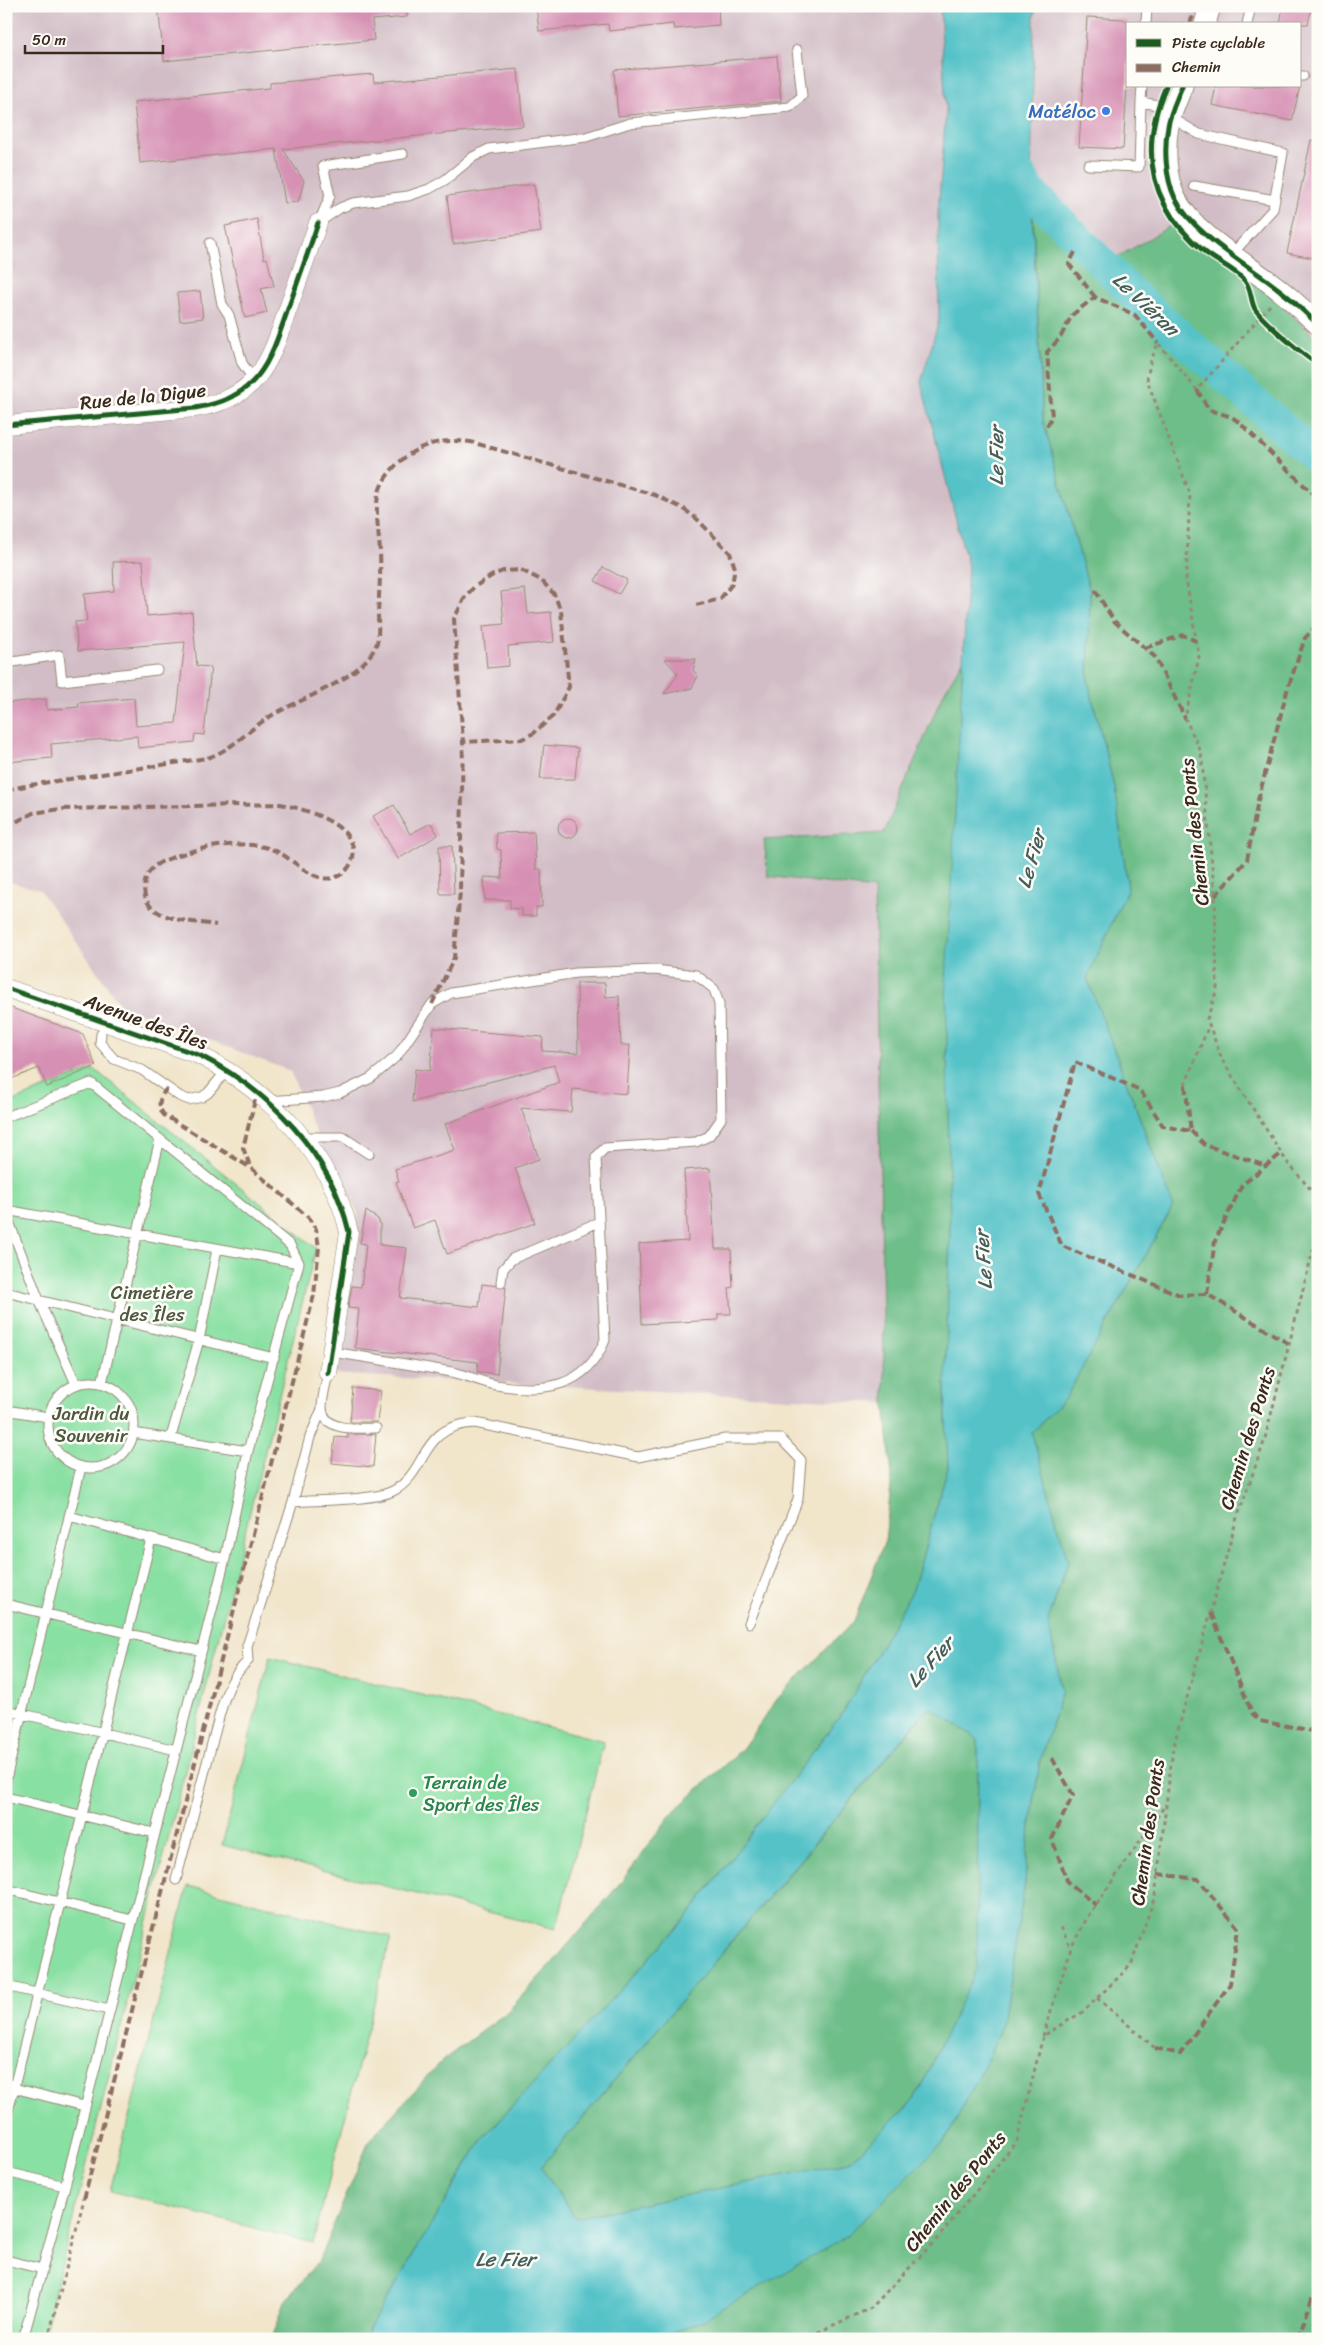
<svg xmlns="http://www.w3.org/2000/svg" width="1324" height="2345" font-family="Sriracha,sans-serif">
<style>
.industrial{fill:#d2bdc6;fill-rule:evenodd}
.green{fill:#89e0a3;stroke:#628560}
.forest{fill:#6ebe89;stroke:#547454}
.water{fill:#54c2c8;stroke:#487673;fill-rule:evenodd}
.lines{fill:none;stroke-linecap:round;stroke-linejoin:round}
.river{stroke:#54c2c8;stroke-width:32}
.building{fill:#d690b3}
.service-casing{stroke:#968874;stroke-width:11}
.minor-casing{stroke:#968874;stroke-width:19}
.tertiary-casing{stroke:#968874;stroke-width:23}
.path{stroke:#968874;stroke-width:3;stroke-dasharray:4 4;stroke-linecap:butt}
.service{stroke:#fff;stroke-width:9}
.minor{stroke:#fff;stroke-width:18}
.tertiary{stroke:#fff;stroke-width:21}
.quiet{stroke:#8d6e63;stroke-width:4;stroke-dasharray:8 4;stroke-linecap:butt}
.cycleway-casing{stroke:#fdfcf7;stroke-width:8}
.cycleway{stroke:#1b5e20;stroke-width:5}
.shop-dot{fill:#3f7fe0;stroke:#fdfcf7;stroke-width:2}
.leisure-dot{fill:#2e9e5b;stroke:#fdfcf7;stroke-width:2}
.labels{text-anchor:middle;stroke-width:5;stroke-linejoin:round;paint-order:stroke}
.shop-label{font-size:19px;fill:#366cbe;stroke:#fdfcf7;text-anchor:end}
.street-label{font-size:19px;fill:#3b2a1e;stroke:#fdfcf7}
.park-label{font-size:19px;fill:#4e583f;stroke:#fdfcf7}
.leisure-label{font-size:19px;fill:#27864d;stroke:#fdfcf7;text-anchor:start}
.water-label{font-size:20px;font-style:italic;fill:#445f5a;stroke:#fdfcf7}
</style>
<rect width="100%" height="100%" fill="#fdfcf7"/>
<filter id="ink" filterUnits="userSpaceOnUse"><feTurbulence type="fractalNoise" baseFrequency=".02" numOctaves="2"/><feDisplacementMap in="SourceGraphic" scale="10" xChannelSelector="R" yChannelSelector="G"/><feConvolveMatrix kernelMatrix="1 2 1 2 8 2 1 2 1" color-interpolation-filters="sRGB"/></filter>
<filter id="wash" filterUnits="userSpaceOnUse"><feTurbulence type="fractalNoise" baseFrequency=".0096" numOctaves="4" result="noise"/><feDisplacementMap in="SourceGraphic" scale="20" xChannelSelector="R" yChannelSelector="G"/><feGaussianBlur stdDeviation="1.12" result="paint"/><feColorMatrix in="noise" values="0 0 0 0 0 0 0 0 0 0 0 0 0 0 0 0 0 1.4 0 .05"/><feComposite in="paint" operator="in"/></filter>
<g filter="url(#wash)">
<rect width="100%" height="100%" fill="#f1e5ca"/>
<path class="industrial" d="M 6,6 L 1318,6 L 1318,340 L 1187,216 L 1106,264 L 1032,197 L 1043,420 L 963,660 L 942,696 L 884,833 L 768,876 L 874,889 L 885,1403 L 329,1374 L 354,1252 L 358,1213 L 321,1145 L 290,1071 L 121,1006 L 40,890 L 6,881 ZM 1128,24 L 1300,24 L 1300,86 L 1128,86 Z"/>
<path class="green" d="M 94,1069 L 316,1248 L 43,2339 L 6,2339 L 6,1104 Z
M 270,1657 L 604,1741 L 556,1929 L 222,1845 Z
M 188,1886 L 391,1937 L 313,2243 L 110,2191 Z"/>
<path class="forest" d="M 1032,197 L 1106,264 L 1187,216 L 1318,340 L 1318,2339 L 655,2339 L 699,2322 L 897,2185 L 945,2141 L 985,2065 L 1003,2023 L 1025,1883 L 1028,1842 L 1040,1760 L 1062,1691 L 1048,1621 L 1068,1562 L 1032,1433 L 1066,1397 L 1173,1206 L 1087,978 L 1128,888 L 1114,787 L 1088,681 L 1090,592 L 1043,420 Z
M 963,660 L 959,744 L 950,1229 L 945,1391 L 948,1467 L 913,1590 L 844,1711 L 683,1922 L 483,2138 L 363,2339 L 272,2339 L 285,2301 L 318,2262 L 370,2139 L 442,2061 L 507,2012 L 555,1960 L 622,1881 L 672,1813 L 742,1749 L 778,1698 L 854,1621 L 885,1541 L 892,1476 L 885,1403 L 874,889 L 768,876 L 764,840 L 884,833 L 942,696 Z
M 930,1707 L 978,1739 L 978,1968 L 914,2100 L 849,2162 L 575,2218 L 541,2167 Z"/>
<path class="water" d="M 940,6 L 1036,6 L 1034,17 L 1031,192 L 1043,420 L 1090,592 L 1088,681 L 1114,787 L 1128,888 L 1087,978 L 1173,1206 L 1066,1397 L 1032,1433 L 1068,1562 L 1048,1621 L 1062,1691 L 1040,1760 L 1028,1842 L 1025,1883 L 1003,2023 L 985,2065 L 945,2141 L 847,2236 L 699,2322 L 655,2339 L 363,2339 L 483,2138 L 683,1922 L 844,1711 L 913,1590 L 948,1467 L 945,1391 L 950,1229 L 946,980 L 968,566 L 921,382 L 939,320 L 938,213 L 946,111 ZM 929,1707 L 978,1739 L 977,1968 L 914,2100 L 849,2162 L 575,2218 L 541,2167 Z"/>
<g class="lines">
<path class="river" d="M 1007,155 L 1031,192 L 1135,296 L 1318,459"/>
</g>
<g id="blocks">
<path class="building" d="M 158,6 L 407,6 L 407,17 L 372,20 L 374,40 L 164,61 Z
M 536,6 L 718,6 L 719,25 L 674,29 L 673,24 L 609,31 L 608,24 L 539,31 Z
M 1283,6 L 1312,6 L 1308,24 L 1280,24 Z
M 1087,17 L 1123,19 L 1128,22 L 1128,70 L 1123,149 L 1079,147 Z
M 777,56 L 781,101 L 618,116 L 614,70 Z
M 518,69 L 523,126 L 283,149 L 304,181 L 298,202 L 285,203 L 276,149 L 140,163 L 134,102 L 270,88 L 270,83 L 373,74 L 374,82 Z
M 1216,86 L 1300,86 L 1292,121 L 1212,105 Z
M 1311,140 L 1318,141 L 1318,259 L 1287,253 Z
M 534,184 L 541,232 L 453,244 L 447,196 Z
M 257,219 L 264,259 L 267,258 L 274,286 L 261,289 L 267,313 L 245,318 L 225,226 Z
M 200,291 L 203,318 L 180,321 L 177,293 Z
M 143,561 L 147,616 L 192,612 L 197,666 L 211,667 L 204,735 L 195,734 L 194,742 L 138,748 L 137,736 L 51,744 L 52,758 L 6,762 L 6,703 L 46,699 L 47,710 L 79,707 L 78,703 L 134,698 L 136,726 L 176,723 L 185,642 L 78,651 L 75,622 L 87,621 L 84,594 L 114,591 L 113,562 Z
M 603,567 L 627,580 L 619,594 L 595,581 Z
M 525,589 L 528,614 L 551,612 L 554,642 L 508,646 L 509,666 L 487,668 L 483,626 L 504,624 L 501,592 Z
M 665,659 L 696,659 L 693,670 L 698,676 L 692,688 L 664,694 L 678,674 Z
M 544,745 L 578,748 L 575,779 L 540,779 Z
M 394,805 L 410,834 L 431,823 L 438,835 L 398,859 L 373,816 Z
M558 828a10 10 0 1 1 20 0a10 10 0 1 1-20 0Z
M 534,832 L 536,869 L 541,869 L 542,907 L 536,907 L 536,916 L 522,916 L 522,909 L 510,908 L 510,900 L 485,900 L 484,877 L 502,878 L 501,850 L 497,849 L 496,833 Z
M 439,846 L 452,846 L 454,894 L 440,894 Z
M 577,983 L 605,983 L 606,997 L 619,996 L 621,1045 L 630,1045 L 627,1094 L 573,1089 L 571,1112 L 521,1108 L 539,1159 L 515,1168 L 535,1223 L 447,1254 L 435,1220 L 413,1228 L 396,1182 L 399,1181 L 395,1169 L 455,1150 L 445,1124 L 559,1082 L 554,1065 L 412,1102 L 415,1069 L 430,1071 L 434,1028 L 543,1037 L 542,1051 L 578,1053 Z
M 6,1006 L 83,1034 L 96,1066 L 47,1087 L 39,1068 L 6,1081 Z
M 710,1168 L 715,1249 L 731,1249 L 733,1287 L 729,1288 L 731,1314 L 718,1314 L 718,1320 L 642,1324 L 639,1244 L 688,1241 L 684,1170 Z
M 366,1211 L 378,1219 L 380,1224 L 380,1245 L 407,1248 L 400,1298 L 479,1307 L 482,1284 L 506,1287 L 497,1374 L 477,1372 L 478,1362 L 355,1348 L 359,1309 L 348,1308 L 352,1286 L 361,1287 L 366,1244 L 360,1243 Z
M 353,1388 L 381,1391 L 377,1422 L 350,1422 Z
M 348,1434 L 376,1434 L 373,1467 L 332,1463 L 335,1437 L 348,1438 Z"/>
</g>
</g>
<g filter="url(#ink)">
<use href="#blocks" fill-opacity="0" stroke="#968874" stroke-width="1"/>
<g class="lines">
<defs>
<path id="service" d="M 1146,24 L 1147,6
M 1247,24 L 1251,6
M 1300,76 L 1303,76
M 1141,102 L 1142,86
M 1170,117 L 1199,134 L 1283,153 L 1273,209 L 1232,254
M 1088,165 L 1139,167 L 1141,102 L 1174,108
M 1194,186 L 1275,200
M 319,222 L 330,196 L 323,166 L 403,154
M 318,223 L 340,208 L 353,203 L 408,196 L 429,189 L 445,180 L 473,157 L 489,149 L 586,137 L 630,123 L 790,107 L 802,96 L 797,50
M 210,243 L 222,304 L 229,315 L 242,363 L 254,380
M 6,663 L 59,655 L 62,681 L 157,670
M 101,1034 L 100,1043 L 114,1059 L 142,1070 L 179,1096 L 189,1100 L 202,1097 L 208,1093 L 227,1070
M 268,1101 L 323,1097 L 340,1093 L 371,1078 L 397,1056 L 432,1004 L 451,993 L 576,973 L 655,970 L 696,975 L 714,989 L 719,1004 L 721,1119 L 709,1136 L 696,1142 L 605,1148 L 596,1157 L 605,1340 C 586,1388 543,1393 496,1385 C 481,1382 467,1375 452,1372 C 412,1365 371,1358 331,1352
M 6,1117 L 91,1083 L 290,1245 L 299,1263 L 248,1451 L 225,1559 L 65,2186 L 23,2339
M 302,1137 L 343,1137 L 369,1154
M 6,1210 L 299,1263
M 6,1214 L 39,1300 L 76,1384
M 501,1282 L 503,1269 L 512,1259 L 599,1222
M 6,1292 L 274,1358
M 328,1373 C 326,1384 322,1397 322,1408 C 324,1433 360,1428 376,1428
M48 1425a43 43 0 1 1 86 0a43 43 0 1 1-86 0Z
M 102,1383 L 160,1139
M 6,1410 L 48,1417
M 133,1433 L 248,1451
M 171,1437 L 199,1340 L 217,1249
M 293,1502 C 318,1500 373,1501 393,1491 C 429,1472 418,1426 475,1423 L 638,1457 L 725,1439 L 781,1439 L 801,1460 L 798,1499 L 749,1623
M 69,1516 L 225,1559
M 6,1604 L 201,1651
M 6,1710 L 176,1750
M 6,1779 L 81,1467
M 6,1797 L 154,1833
M 176,1880 L 219,1717 C 225,1695 231,1676 248,1661 L 247,1646 L 251,1634 L 293,1502 L 310,1437 L 322,1409
M 6,1889 L 132,1920
M 6,1986 L 109,2010
M 6,2086 L 84,2106
M 6,2119 L 151,1539
M 6,2172 L 65,2186
M 6,2260 L 42,2269"/>
<path id="minor" d="M 6,425 L 195,408 C 260,398 270,361 289,306 C 299,278 309,250 318,223
M 6,988 L 199,1055 C 270,1091 331,1154 349,1232 L 328,1373"/>
<path id="tertiary" d="M 1205,24 L 1210,6
M 1182,86 C 1177,99 1170,113 1168,126 C 1164,148 1165,177 1175,198 C 1193,235 1249,265 1281,291 C 1294,301 1305,313 1318,324"/>
</defs>
<use href="#service" class="service-casing"/>
<use href="#minor" class="minor-casing"/>
<use href="#tertiary" class="tertiary-casing"/>
<path class="path" d="M 1270,305 L 1197,390 L 1158,343 L 1150,363 L 1147,380 L 1190,494 L 1186,579 L 1199,657 L 1185,718 L 1201,752 L 1215,896 L 1217,989 L 1207,1019 L 1222,1060 L 1287,1162 L 1318,1198
M 1185,1085 L 1209,1025
M 1061,1927 L 1070,1947
M 1097,1998 L 1155,2048
M 1043,2036 L 1071,1948 L 1088,1916 L 1166,1804
M 48,2339 L 84,2199
M 803,2339 L 871,2308 L 936,2240 L 1017,2141 L 1043,2036 L 1084,2011 L 1131,1965 L 1155,1896 L 1173,1748 L 1236,1521 L 1264,1442 L 1318,1231"/>
<use href="#service" class="service"/>
<use href="#minor" class="minor"/>
<use href="#tertiary" class="tertiary"/>
<path class="quiet" d="M 1190,24 L 1196,6
M 1075,252 L 1069,264 L 1095,297
M 1197,390 L 1209,410 L 1232,417 L 1240,423 L 1318,499
M 1047,426 L 1052,417 L 1047,352 L 1060,338 L 1072,315 L 1095,297 L 1135,315 L 1158,343
M 1095,590 L 1114,621 L 1155,657 L 1185,718
M 1145,648 L 1183,635 L 1196,641
M 6,790 L 30,785 L 207,758 C 232,750 247,731 269,717 C 300,698 363,680 377,643 C 379,635 378,622 378,613 C 379,593 381,572 380,552 C 379,536 375,510 378,496 C 381,481 392,468 403,459 C 423,442 446,439 471,442 L 655,495 L 684,509 L 697,519 L 730,553 L 735,568 L 732,584 L 720,599 L 696,605
M 6,827 L 33,813 L 60,809 L 280,804 C 304,808 364,827 352,861 C 349,869 342,876 333,878 C 311,882 294,859 276,851 C 244,837 192,848 161,862 C 153,866 147,873 145,882 C 137,921 191,921 216,925
M 1215,896 L 1247,860 L 1258,800 L 1287,691 L 1305,638 L 1318,624
M 432,1004 L 454,958 L 460,891 L 463,742 L 454,619 L 465,597 L 474,587 L 493,575 L 503,571 L 521,570 L 541,580 L 554,594 L 561,611 L 569,687 L 554,715 L 534,733 L 522,739 L 463,742
M 1185,1085 L 1191,1131 L 1163,1126 L 1140,1090 L 1075,1062 L 1039,1194 L 1062,1246 L 1180,1295 L 1207,1294 L 1289,1344
M 167,1088 C 160,1097 156,1105 164,1115 L 251,1168
M 1191,1131 L 1205,1145 L 1266,1166
M 1207,1294 L 1215,1241 L 1242,1185 L 1282,1153
M 1211,1613 L 1252,1713 L 1260,1721 L 1318,1732
M 1052,1758 L 1073,1795 L 1052,1839 L 1068,1883 L 1096,1905
M 1155,2048 L 1180,2054 L 1230,1984 L 1238,1928 L 1198,1879 L 1158,1874
M 84,2199 L 314,1295 L 319,1247 L 316,1229 L 308,1217 L 251,1168 L 243,1148 L 257,1092
M 1298,2339 L 1318,2282"/>
<defs>
<path id="cycleway" d="M 1166,86 C 1138,151 1150,207 1205,252 C 1217,262 1235,269 1245,281 C 1252,290 1250,300 1255,309 C 1262,320 1306,358 1318,364
M 1182,86 C 1177,99 1170,113 1168,126 C 1164,148 1165,177 1175,198 C 1193,235 1249,265 1281,291 C 1294,301 1305,313 1318,324
M 6,425 L 195,408 C 260,398 270,361 289,306 C 299,278 309,250 318,223
M 6,988 L 199,1055 C 270,1091 331,1154 349,1232 L 328,1373"/>
</defs>
<use href="#cycleway" class="cycleway-casing"/>
<use href="#cycleway" class="cycleway"/>
</g>
</g>
<circle class="shop-dot" cx="1106" cy="111" r="5"/>
<circle class="leisure-dot" cx="413" cy="1793" r="5"/>
<g class="labels">
<g class="shop-label">
<text x="1096" y="118">Matéloc</text>
</g>
<g class="street-label">
<text transform="translate(143 396) rotate(-6)" y="7">Rue de la Digue</text>
<text transform="translate(1194 832) rotate(-96)" y="7">Chemin des Ponts</text>
<text transform="translate(146 1021) rotate(20)" y="7">Avenue des Îles</text>
<text transform="translate(1247 1438) rotate(-73)" y="7">Chemin des Ponts</text>
<text transform="translate(1147 1832) rotate(-82)" y="7">Chemin des Ponts</text>
<text transform="translate(955 2191) rotate(-51)" y="7">Chemin des Ponts</text>
</g>
<g class="park-label">
<text x="152" y="1299">Cimetière<tspan x="152" dy="22">des Îles</tspan></text>
<text x="91" y="1420">Jardin du<tspan x="91" dy="22">Souvenir</tspan></text>
</g>
<g class="leisure-label">
<text x="423" y="1789">Terrain de<tspan x="423" dy="22">Sport des Îles</tspan></text>
</g>
<g class="water-label">
<text transform="translate(1146 304) rotate(43)" y="7">Le Viéran</text>
<text transform="translate(996 456) rotate(-90)" y="7">Le Fier</text>
<text transform="translate(1031 859) rotate(-74)" y="7">Le Fier</text>
<text transform="translate(983 1260) rotate(-94)" y="7">Le Fier</text>
<text transform="translate(930 1662) rotate(-48)" y="7">Le Fier</text>
<text x="505" y="2266">Le Fier</text>
</g>
</g>
<rect width="1324" height="2345" fill="none" stroke="#fdfcf7" stroke-width="25"/>
<rect x="1126" y="22" width="175" height="65" fill="#fdfcf7" stroke="#afa8a0"/>
<rect x="1136" y="39" width="25" height="8" fill="#1b5e20" stroke="#afa8a0"/>
<text x="1172" y="48" font-size="15" fill="#3b2a1e">Piste cyclable</text>
<rect x="1136" y="64" width="25" height="8" fill="#8d6e63" stroke="#afa8a0"/>
<text x="1172" y="72" font-size="15" fill="#3b2a1e">Chemin</text>
<path d="M25 45v8h138v-8" fill="none" stroke="#3b2a1e" stroke-width="2.5"/>
<text x="32" y="45" font-size="15" fill="#3b2a1e" stroke="#fdfcf7" stroke-width="4" paint-order="stroke">50 m</text>
</svg>
